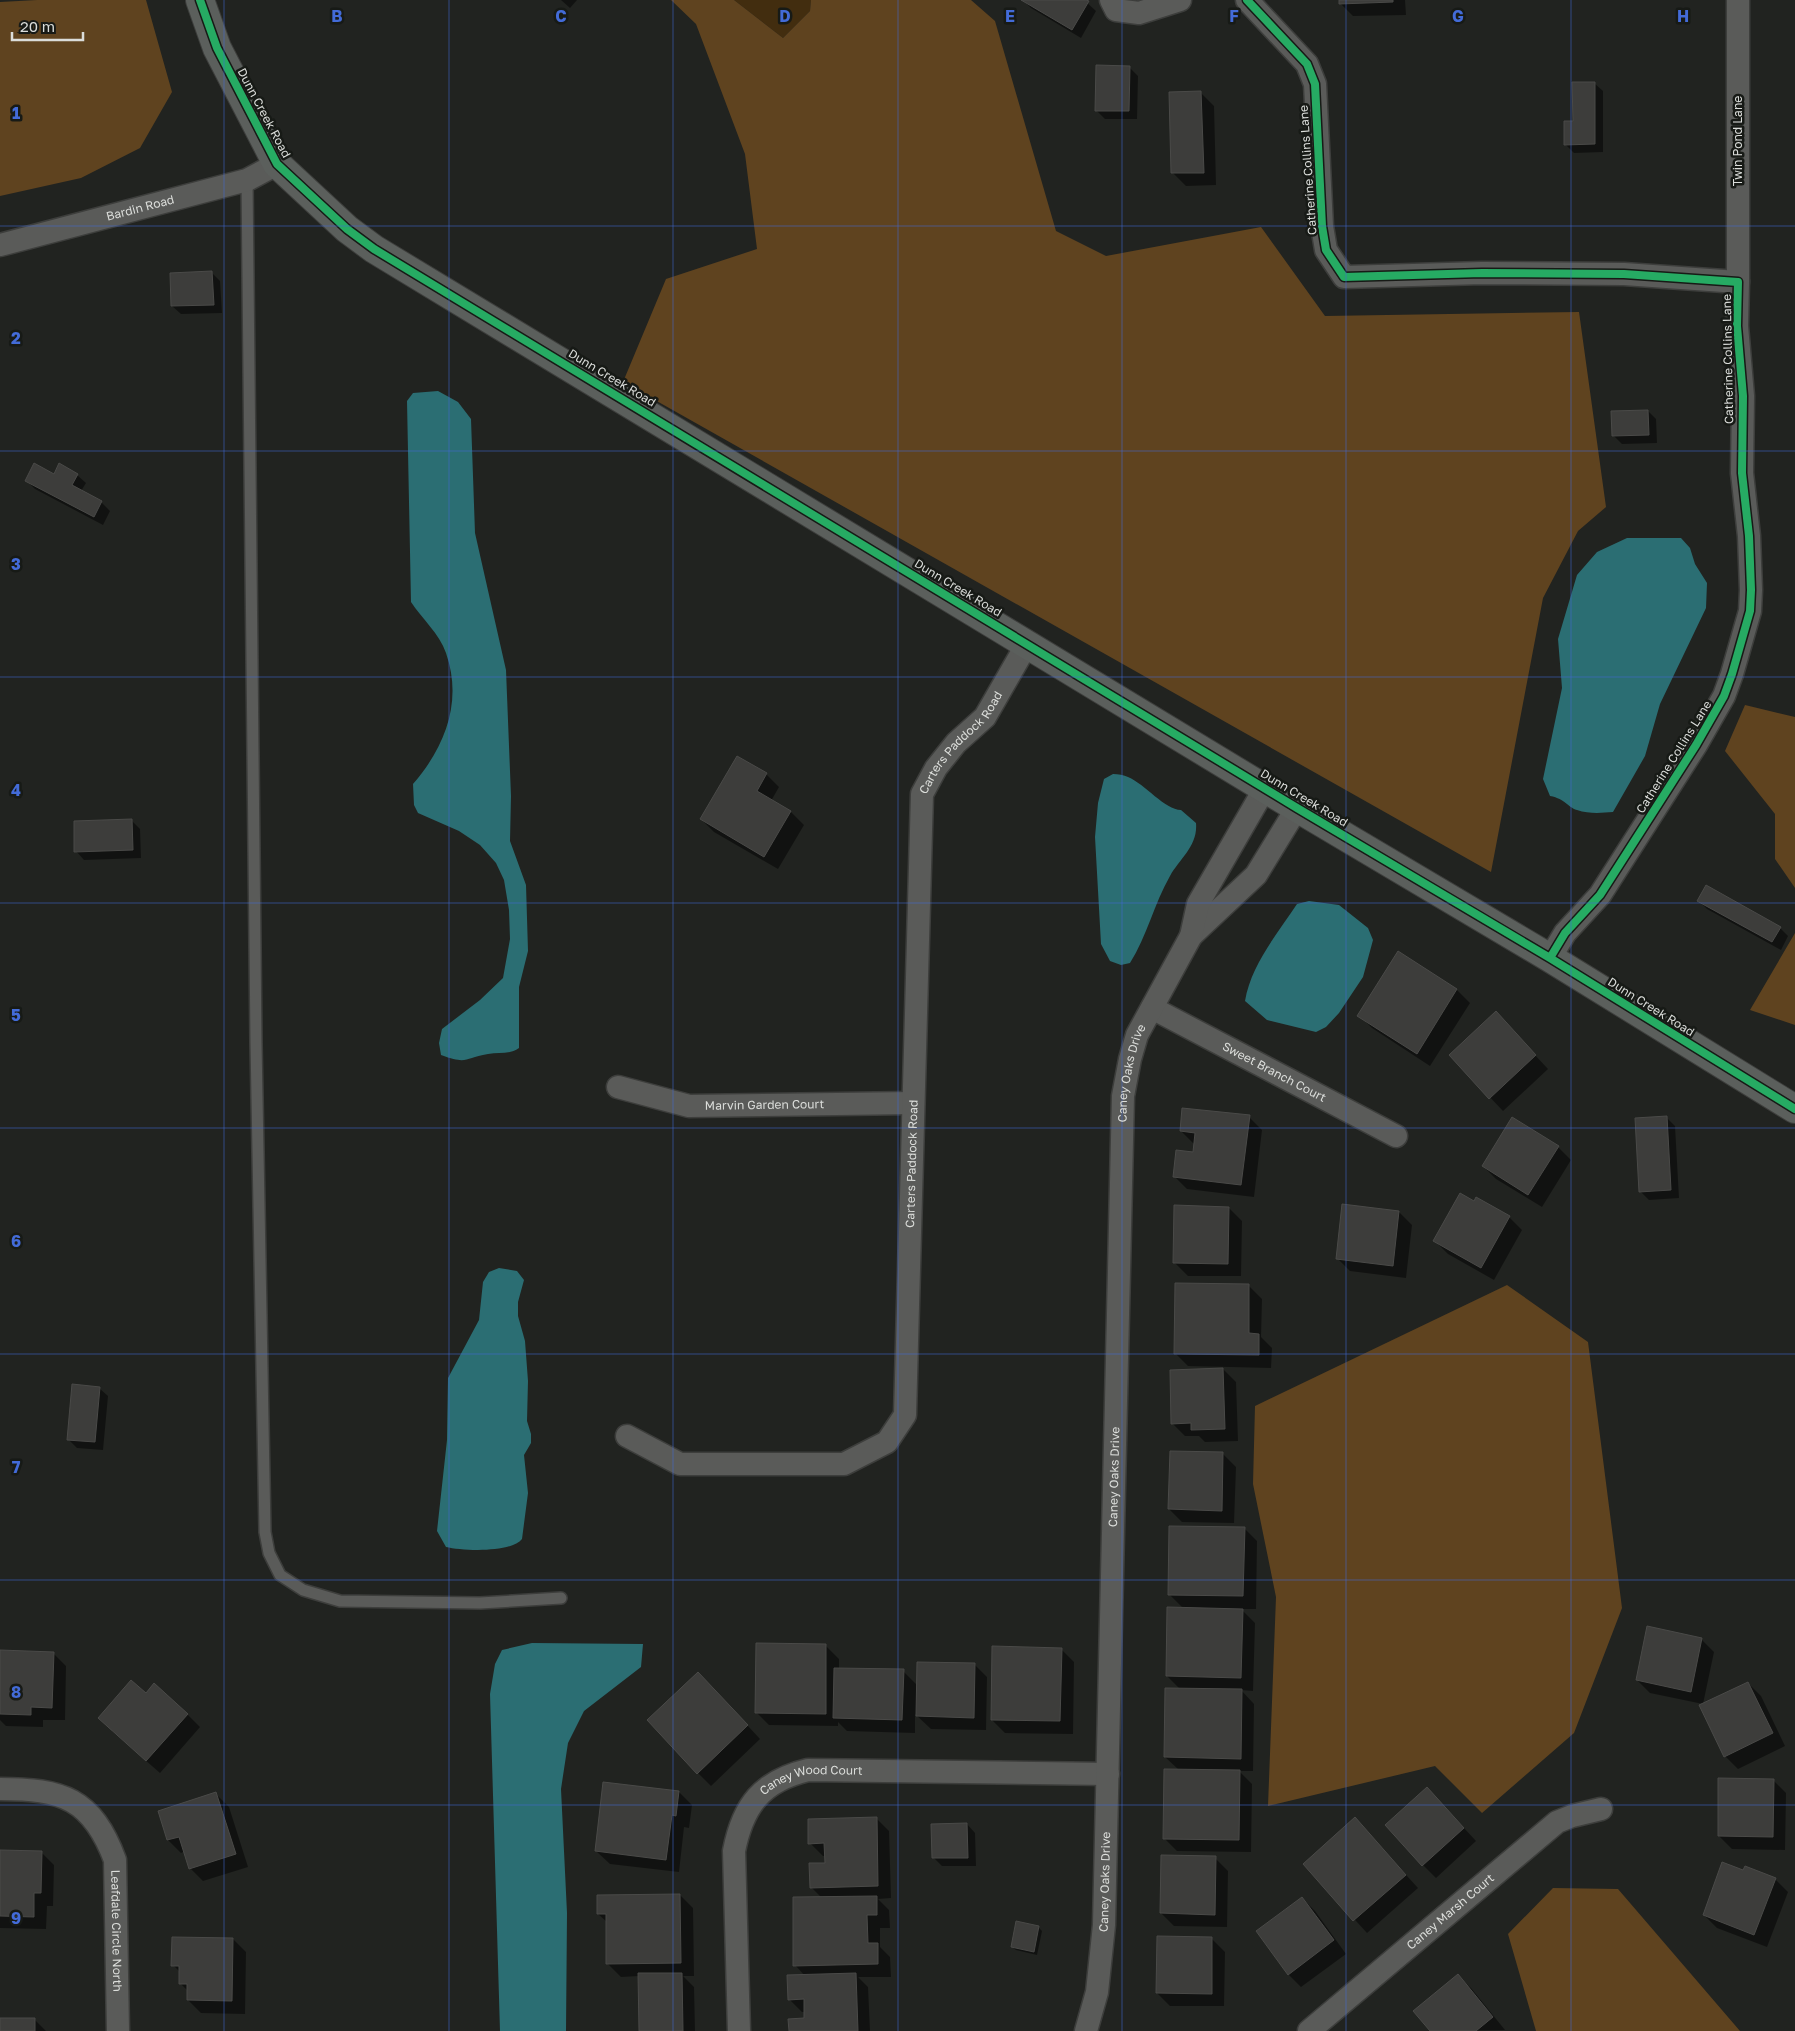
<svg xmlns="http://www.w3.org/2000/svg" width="1795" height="2031" font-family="'Golos Text',sans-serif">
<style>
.green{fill:#422d0f}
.forest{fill:#5f431f}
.water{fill:#2b6e73}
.shadow{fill:#0007}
.building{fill:#3d3d3b;stroke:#4a4a48}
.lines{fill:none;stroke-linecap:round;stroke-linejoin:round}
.lane-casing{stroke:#3d3e3c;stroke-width:14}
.street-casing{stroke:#3d3e3c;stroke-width:25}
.secondary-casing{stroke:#3d3e3c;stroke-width:30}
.lane{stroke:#5a5b59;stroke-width:11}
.street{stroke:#5a5b59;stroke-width:22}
.secondary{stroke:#5b5f5c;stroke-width:28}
.cycleway-casing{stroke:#171a16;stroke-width:11}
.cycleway{stroke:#26ab63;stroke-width:8}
.grid{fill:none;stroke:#436bd8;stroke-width:1;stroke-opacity:0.55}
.labels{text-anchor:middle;stroke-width:5;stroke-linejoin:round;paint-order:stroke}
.street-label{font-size:12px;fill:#dbddda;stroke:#171a16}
.grid-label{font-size:16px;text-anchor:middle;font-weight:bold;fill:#436bd8;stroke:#171a16;stroke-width:5;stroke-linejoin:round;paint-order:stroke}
</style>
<rect width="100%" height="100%" fill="#212320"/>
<path class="green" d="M 734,0 L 811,0 L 810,11 L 783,38 Z"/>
<path class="forest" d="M 37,0 L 146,0 L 172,92 L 140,148 L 81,178 L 0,196 L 0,2 Z
M 671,0 L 734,0 L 783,38 L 810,11 L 811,0 L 971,0 L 995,21 L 1056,231 L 1106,256 L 1261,227 L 1325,316 L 1579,312 L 1606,507 L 1578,531 L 1543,598 L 1491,872 L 623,382 L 666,279 L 757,249 L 745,154 L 696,24 Z
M 1745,705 L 1795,717 L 1795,888 L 1775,859 L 1775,814 L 1725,751 Z
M 1795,933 L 1795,1025 L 1750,1010 Z
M 1507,1285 L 1588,1342 L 1622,1608 L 1574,1733 L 1482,1813 L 1435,1766 L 1268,1806 L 1276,1597 L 1253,1484 L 1255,1406 Z
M 1553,1888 L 1618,1889 L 1740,2031 L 1536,2031 L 1508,1934 Z"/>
<path class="water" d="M 438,391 L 458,402 L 471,419 L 475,533 L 506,670 L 511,796 L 510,841 L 526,885 L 528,951 L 519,987 L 519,1048 C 509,1055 499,1052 488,1054 C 464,1058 468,1065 441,1055 L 439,1043 L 442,1029 L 480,1000 L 503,978 L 510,939 L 509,910 L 504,880 L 496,863 L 480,845 L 459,831 L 418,813 L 414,805 L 413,784 C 445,747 463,702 446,653 C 439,633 422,619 411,602 L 407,401 L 413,393 Z
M 1627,538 L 1681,538 L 1690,548 L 1695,564 L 1707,583 L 1706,608 L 1660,704 L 1645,756 L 1613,812 C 1601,813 1589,814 1577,810 C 1567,807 1566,799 1550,796 L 1543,779 L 1562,688 L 1558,639 L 1577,575 L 1597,552 Z
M 1113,774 C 1118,774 1124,775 1128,777 C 1145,784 1165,810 1181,810 L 1196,823 C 1198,846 1180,858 1170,876 C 1154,904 1147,936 1130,963 L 1121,965 L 1110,961 L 1101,944 L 1095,837 L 1098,803 L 1104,779 Z
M 1309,901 L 1339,905 L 1368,928 L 1373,940 L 1363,977 L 1339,1013 L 1326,1027 L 1316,1032 L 1267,1020 L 1245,1001 C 1251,965 1277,934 1297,904 Z
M 499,1268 L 517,1271 L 524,1280 L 518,1302 L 518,1316 L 525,1341 L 528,1381 L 527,1421 L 531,1434 L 531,1443 L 524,1455 L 528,1493 L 522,1539 C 511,1553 463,1551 446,1547 L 437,1531 L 447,1440 L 448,1378 L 479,1320 L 483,1282 L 489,1272 Z
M 532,1643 L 643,1644 L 641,1667 L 584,1711 L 568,1743 L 561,1789 L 567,1913 L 566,2031 L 500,2031 L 490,1694 L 495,1664 L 502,1650 Z"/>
<path class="shadow" d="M 561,0 L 577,0 L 570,8 Z
M 1023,0 L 1084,0 L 1096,11 L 1081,38 L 1031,8 Z
M 1340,0 L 1405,0 L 1406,15 L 1353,16 L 1340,3 Z
M 1129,67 L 1138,76 L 1137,119 L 1105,119 L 1096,110 Z
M 1594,83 L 1603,91 L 1603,152 L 1574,153 L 1566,145 Z
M 1201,93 L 1214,106 L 1216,185 L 1186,186 L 1173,173 Z
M 212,273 L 220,281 L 222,313 L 181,314 L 172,306 Z
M 1648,411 L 1656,419 L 1657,443 L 1622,444 L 1613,435 Z
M 54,475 L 77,475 L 86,483 L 81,491 L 101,502 L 110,511 L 103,525 L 35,489 L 26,480 Z
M 766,774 L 779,787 L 771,801 L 791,812 L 804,825 L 778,869 L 714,832 L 701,819 Z
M 132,821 L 140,829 L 141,858 L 84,860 L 76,851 Z
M 1699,901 L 1780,928 L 1788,936 L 1781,950 L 1707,909 Z
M 1398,953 L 1457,990 L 1470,1003 L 1430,1066 L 1372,1028 L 1359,1015 Z
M 1508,1026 L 1548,1069 L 1503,1111 L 1450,1055 Z
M 1249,1117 L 1262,1130 L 1254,1197 L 1187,1189 L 1174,1176 L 1194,1154 L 1194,1144 L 1181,1131 Z
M 1666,1117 L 1675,1126 L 1679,1198 L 1649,1200 L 1640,1191 Z
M 1558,1147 L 1571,1160 L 1542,1207 L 1496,1179 L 1483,1166 Z
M 1475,1202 L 1509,1217 L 1522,1230 L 1494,1280 L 1448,1254 L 1435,1241 Z
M 1229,1208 L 1242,1221 L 1241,1276 L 1188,1276 L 1175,1263 Z
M 1399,1212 L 1412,1225 L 1406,1278 L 1350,1271 L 1337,1258 Z
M 1249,1286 L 1262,1299 L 1261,1337 L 1272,1348 L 1271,1368 L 1188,1366 L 1175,1353 Z
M 1223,1369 L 1236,1382 L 1238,1441 L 1205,1442 L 1199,1436 L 1185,1436 L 1172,1423 Z
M 99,1388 L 108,1396 L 103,1450 L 77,1448 L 68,1439 Z
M 1223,1454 L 1236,1467 L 1234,1523 L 1182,1522 L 1169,1509 Z
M 1244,1528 L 1257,1541 L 1256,1609 L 1241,1609 L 1255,1623 L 1253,1691 L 1241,1690 L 1254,1704 L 1253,1771 L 1239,1771 L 1252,1784 L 1251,1852 L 1177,1851 L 1164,1838 L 1179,1770 L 1165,1757 L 1181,1690 L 1167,1676 L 1184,1609 L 1169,1594 Z
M 1701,1639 L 1714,1652 L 1703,1704 L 1650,1693 L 1637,1680 Z
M 826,1646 L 839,1659 L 839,1669 L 903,1671 L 918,1686 L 974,1664 L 987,1677 L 986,1730 L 931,1729 L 915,1714 L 915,1733 L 847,1731 L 838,1722 L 838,1726 L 769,1725 L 756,1712 Z
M 1061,1649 L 1074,1662 L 1073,1734 L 1005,1733 L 992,1720 Z
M 0,1652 L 53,1653 L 66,1666 L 65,1720 L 43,1720 L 43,1727 L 6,1726 L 0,1720 Z
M 1748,1683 L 1761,1696 L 1785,1746 L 1738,1769 L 1725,1756 Z
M 711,1686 L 760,1739 L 711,1786 L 698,1773 Z
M 187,1714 L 200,1727 L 160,1773 L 112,1731 Z
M 1773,1780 L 1786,1793 L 1785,1850 L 1732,1849 L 1719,1836 Z
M 1427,1788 L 1476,1841 L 1436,1878 L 1423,1865 Z
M 679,1792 L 692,1805 L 689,1828 L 684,1827 L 679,1872 L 610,1864 L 596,1851 Z
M 216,1794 L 229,1807 L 248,1867 L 203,1881 L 190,1868 L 185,1851 L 181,1853 L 168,1840 Z
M 876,1818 L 889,1831 L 891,1898 L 878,1899 L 889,1910 L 890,1928 L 880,1928 L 880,1947 L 890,1957 L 891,1977 L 858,1977 L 868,1987 L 870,2031 L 790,2031 L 806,2020 L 806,2012 L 802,2012 L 789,1999 L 805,1976 L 795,1965 L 822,1898 L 811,1887 L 826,1864 L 826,1856 L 823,1856 L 810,1843 Z
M 1355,1819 L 1418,1888 L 1367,1933 L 1304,1864 Z
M 967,1824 L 975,1833 L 976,1866 L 942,1866 L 933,1857 Z
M 0,1851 L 41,1852 L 54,1865 L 53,1906 L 47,1906 L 46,1929 L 0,1928 Z
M 1215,1858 L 1228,1871 L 1227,1927 L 1174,1926 L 1161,1913 Z
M 1744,1872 L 1775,1879 L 1788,1892 L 1767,1947 L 1717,1928 L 1704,1915 Z
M 680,1895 L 693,1908 L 694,1976 L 683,1976 L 694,1987 L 695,2031 L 640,2031 L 639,1976 L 621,1977 L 608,1964 L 607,1922 L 598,1914 Z
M 1302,1898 L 1315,1911 L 1346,1954 L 1301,1987 L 1288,1974 Z
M 1038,1927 L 1042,1931 L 1037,1955 L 1016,1950 L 1012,1947 Z
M 233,1939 L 246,1952 L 245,2014 L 201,2013 L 188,2000 L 188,1991 L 181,1984 L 181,1973 L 173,1965 Z
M 1212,1939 L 1225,1952 L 1224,2006 L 1170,2006 L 1157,1993 Z
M 1458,1976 L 1471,1988 L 1505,2030 L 1431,2031 Z
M 0,2019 L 34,2019 L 46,2031 L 0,2031 Z"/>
<path class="building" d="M 1021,0 L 1086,0 L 1089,1 L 1072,30 Z
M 1339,0 L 1393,0 L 1393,2 L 1339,4 Z
M 1096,65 L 1130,66 L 1129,111 L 1095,111 Z
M 1572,82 L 1595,82 L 1595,144 L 1564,145 L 1564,121 L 1573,121 Z
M 1201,91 L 1204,173 L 1171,173 L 1169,92 Z
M 212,271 L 214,305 L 171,306 L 170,273 Z
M 1648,410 L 1649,435 L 1612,436 L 1611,411 Z
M 34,463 L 54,474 L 59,463 L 78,474 L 72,485 L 102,501 L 94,517 L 25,481 Z
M 737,756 L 767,773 L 757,791 L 791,811 L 764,857 L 700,819 Z
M 132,819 L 133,850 L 74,852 L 74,821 Z
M 1706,885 L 1781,927 L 1772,942 L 1697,901 Z
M 1398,951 L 1457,989 L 1417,1054 L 1357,1016 Z
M 1496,1011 L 1536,1055 L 1489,1099 L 1449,1055 Z
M 1182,1108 L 1250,1115 L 1241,1185 L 1173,1177 L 1176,1150 L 1193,1152 L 1195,1133 L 1180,1131 Z
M 1667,1116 L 1671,1190 L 1639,1192 L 1635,1118 Z
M 1512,1117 L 1559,1146 L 1528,1195 L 1482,1166 Z
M 1460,1193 L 1474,1201 L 1476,1197 L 1510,1216 L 1481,1268 L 1433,1241 Z
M 1342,1204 L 1399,1211 L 1393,1266 L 1336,1259 Z
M 1174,1205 L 1229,1207 L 1228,1264 L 1173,1263 Z
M 1175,1283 L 1249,1284 L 1249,1333 L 1259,1334 L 1259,1355 L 1174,1354 Z
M 1223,1368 L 1225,1429 L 1191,1430 L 1191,1423 L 1171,1424 L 1170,1370 Z
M 72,1384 L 100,1387 L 95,1442 L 67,1440 Z
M 1170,1451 L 1223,1452 L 1222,1511 L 1168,1509 Z
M 1169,1526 L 1245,1527 L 1243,1596 L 1168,1595 Z
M 1167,1607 L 1243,1609 L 1241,1678 L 1166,1676 Z
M 1647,1626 L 1702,1638 L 1691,1692 L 1636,1680 Z
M 756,1643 L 826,1644 L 826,1714 L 755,1713 Z
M 992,1646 L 1062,1648 L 1060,1721 L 991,1720 Z
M 0,1650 L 54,1652 L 52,1708 L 31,1707 L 31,1715 L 0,1714 Z
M 917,1662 L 975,1663 L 974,1718 L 916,1716 Z
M 834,1668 L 904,1669 L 902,1720 L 833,1718 Z
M 698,1672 L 748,1725 L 697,1774 L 647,1720 Z
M 131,1680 L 146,1693 L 154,1683 L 188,1714 L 146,1761 L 98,1718 Z
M 1748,1682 L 1773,1733 L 1724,1757 L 1699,1705 Z
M 1165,1688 L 1242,1689 L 1241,1759 L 1164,1757 Z
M 1164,1769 L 1240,1770 L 1239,1840 L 1163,1839 Z
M 1718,1778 L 1774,1779 L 1773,1837 L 1718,1836 Z
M 603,1782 L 679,1791 L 676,1816 L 672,1815 L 666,1860 L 595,1851 Z
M 1427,1787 L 1464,1828 L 1422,1866 L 1385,1825 Z
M 216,1792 L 236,1854 L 189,1869 L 179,1837 L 167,1840 L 158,1811 Z
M 877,1817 L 878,1886 L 810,1888 L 809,1863 L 825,1863 L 824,1843 L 808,1844 L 808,1819 Z
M 1355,1817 L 1406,1875 L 1353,1921 L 1303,1864 Z
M 967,1823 L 968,1858 L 932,1858 L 931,1824 Z
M 0,1850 L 42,1851 L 41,1893 L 34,1893 L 34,1917 L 0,1916 Z
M 1161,1855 L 1216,1856 L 1215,1915 L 1160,1913 Z
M 1722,1862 L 1743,1870 L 1745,1866 L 1776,1878 L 1754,1935 L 1703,1915 Z
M 680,1894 L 681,1963 L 606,1964 L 606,1914 L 597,1914 L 597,1895 Z
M 877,1896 L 877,1915 L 867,1915 L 868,1943 L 878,1943 L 878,1964 L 793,1966 L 793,1897 Z
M 1302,1897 L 1334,1940 L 1288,1975 L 1256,1931 Z
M 1016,1921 L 1039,1926 L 1034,1952 L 1011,1947 Z
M 1157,1936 L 1212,1937 L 1212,1994 L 1156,1993 Z
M 172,1937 L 233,1938 L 232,2001 L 187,2000 L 187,1984 L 179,1984 L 179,1966 L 171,1966 Z
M 638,1973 L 682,1973 L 683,2031 L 639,2031 Z
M 856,1973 L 858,2031 L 789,2031 L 788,2019 L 804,2018 L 804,1999 L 788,2000 L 787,1975 Z
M 1458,1974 L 1493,2017 L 1476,2031 L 1430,2031 L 1413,2011 Z
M 0,2018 L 35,2018 L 35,2031 L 0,2031 Z"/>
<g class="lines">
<defs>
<path id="lane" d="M 247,180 L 256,1043 L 265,1532 L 269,1553 L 280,1575 L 303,1590 L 340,1601 L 480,1603 L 561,1598"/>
<g id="street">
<path d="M 1111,0 L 1116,10 L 1139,13 L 1180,0"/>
<path d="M 1247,0 L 1307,64 L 1315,84 L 1322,226 L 1326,250 L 1344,277 L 1482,273 L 1624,274 L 1738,282 L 1737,326 L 1743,396 L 1742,473 L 1749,536 L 1751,590 L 1750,611 L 1732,674 L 1724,696 L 1696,745 L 1600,895 L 1565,933 L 1550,958"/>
<path d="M 1738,0 L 1738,282"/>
<path id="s1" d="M 0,245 L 247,180 L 277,164"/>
<path d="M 1191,936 L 1256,875 L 1297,808"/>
<path id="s2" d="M 1152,1008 L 1396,1136"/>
<path id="s3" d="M 618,1087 L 689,1106 L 913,1103"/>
<path id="s4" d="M 627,1436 L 680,1464 L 844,1464 L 887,1442 L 905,1415 L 922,794 L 936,768 L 956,743 L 985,717 L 1027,644"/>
<path id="s5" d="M 0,1789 C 62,1789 92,1798 115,1860 L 118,2031"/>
<path id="s6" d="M 739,2031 L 734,1851 C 743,1805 762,1781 808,1770 L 1108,1774"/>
<path id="s7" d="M 1086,2031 L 1097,1992 L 1104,1925 L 1123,1096 L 1130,1059 L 1137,1035 L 1191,936 L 1198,904 L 1265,788"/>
<path id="s8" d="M 1309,2031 L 1557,1822 L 1572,1816 L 1601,1809"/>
</g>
<path id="secondary" d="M 200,0 L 217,48 L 277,164 L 347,229 L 374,249 L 1297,808 L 1550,958 L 1795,1109"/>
</defs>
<use href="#lane" class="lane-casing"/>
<use href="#street" class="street-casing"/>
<use href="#secondary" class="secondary-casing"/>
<use href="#lane" class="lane"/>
<use href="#street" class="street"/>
<use href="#secondary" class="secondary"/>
<defs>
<path id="cycleway" d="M 200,0 L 217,48 L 277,164 L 347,229 L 374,249 L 1297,808 L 1550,958 L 1795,1109
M 1247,0 L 1307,64 L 1315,84 L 1322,226 L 1326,250 L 1344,277 L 1482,273 L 1624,274 L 1738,282 L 1737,326 L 1743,396 L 1742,473 L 1749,536 L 1751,590 L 1750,611 L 1732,674 L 1724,696 L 1696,745 L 1600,895 L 1565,933 L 1550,958"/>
</defs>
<use href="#cycleway" class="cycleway-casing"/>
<use href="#cycleway" class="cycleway"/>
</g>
<path class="grid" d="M 224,0 L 224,2031M 449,0 L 449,2031M 673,0 L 673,2031M 898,0 L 898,2031M 1122,0 L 1122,2031M 1346,0 L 1346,2031M 1571,0 L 1571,2031M 0,226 L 1795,226M 0,451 L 1795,451M 0,677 L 1795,677M 0,903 L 1795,903M 0,1128 L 1795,1128M 0,1354 L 1795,1354M 0,1580 L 1795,1580M 0,1805 L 1795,1805"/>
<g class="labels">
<g class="street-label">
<text transform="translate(264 113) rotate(62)" y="4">Dunn Creek Road</text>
<text transform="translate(1738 141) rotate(-90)" y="4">Twin Pond Lane</text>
<text transform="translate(1308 170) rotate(-94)" y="4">Catherine Collins Lane</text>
<text dy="4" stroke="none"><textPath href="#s1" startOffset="145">Bardin Road</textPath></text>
<text transform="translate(1728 359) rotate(-91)" y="4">Catherine Collins Lane</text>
<text transform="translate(612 378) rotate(31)" y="4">Dunn Creek Road</text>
<text transform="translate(958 588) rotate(31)" y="4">Dunn Creek Road</text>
<text dy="4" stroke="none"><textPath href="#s4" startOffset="991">Carters Paddock Road</textPath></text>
<text transform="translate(1674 757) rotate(-58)" y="4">Catherine Collins Lane</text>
<text transform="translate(1304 798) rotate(31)" y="4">Dunn Creek Road</text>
<text transform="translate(1651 1007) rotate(32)" y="4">Dunn Creek Road</text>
<text dy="4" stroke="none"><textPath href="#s2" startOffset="138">Sweet Branch Court</textPath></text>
<text dy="4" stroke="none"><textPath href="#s7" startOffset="961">Caney Oaks Drive</textPath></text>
<text dy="4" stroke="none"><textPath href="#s3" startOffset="149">Marvin Garden Court</textPath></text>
<text dy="4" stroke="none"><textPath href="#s4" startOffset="556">Carters Paddock Road</textPath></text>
<text dy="4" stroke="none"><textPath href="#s7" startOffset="556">Caney Oaks Drive</textPath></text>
<text dy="4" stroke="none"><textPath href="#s6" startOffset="299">Caney Wood Court</textPath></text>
<text dy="4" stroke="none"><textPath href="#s7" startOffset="151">Caney Oaks Drive</textPath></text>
<text dy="4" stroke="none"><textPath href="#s8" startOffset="185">Caney Marsh Court</textPath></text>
<text dy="4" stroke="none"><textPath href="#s5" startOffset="219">Leafdale Circle North</textPath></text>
</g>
</g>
<g class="grid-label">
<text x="337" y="22">B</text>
<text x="561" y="22">C</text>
<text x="785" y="22">D</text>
<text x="1010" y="22">E</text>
<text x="1234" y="22">F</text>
<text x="1458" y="22">G</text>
<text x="1683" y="22">H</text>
<text x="16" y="119">1</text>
<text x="16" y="344">2</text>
<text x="16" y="570">3</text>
<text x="16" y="796">4</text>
<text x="16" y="1021">5</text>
<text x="16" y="1247">6</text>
<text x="16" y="1473">7</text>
<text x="16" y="1698">8</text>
<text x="16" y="1924">9</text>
</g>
<path d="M12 32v8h71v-8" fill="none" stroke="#dbddda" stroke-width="2.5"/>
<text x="20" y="32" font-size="15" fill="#dbddda" stroke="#171a16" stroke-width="4" paint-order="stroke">20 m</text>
</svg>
